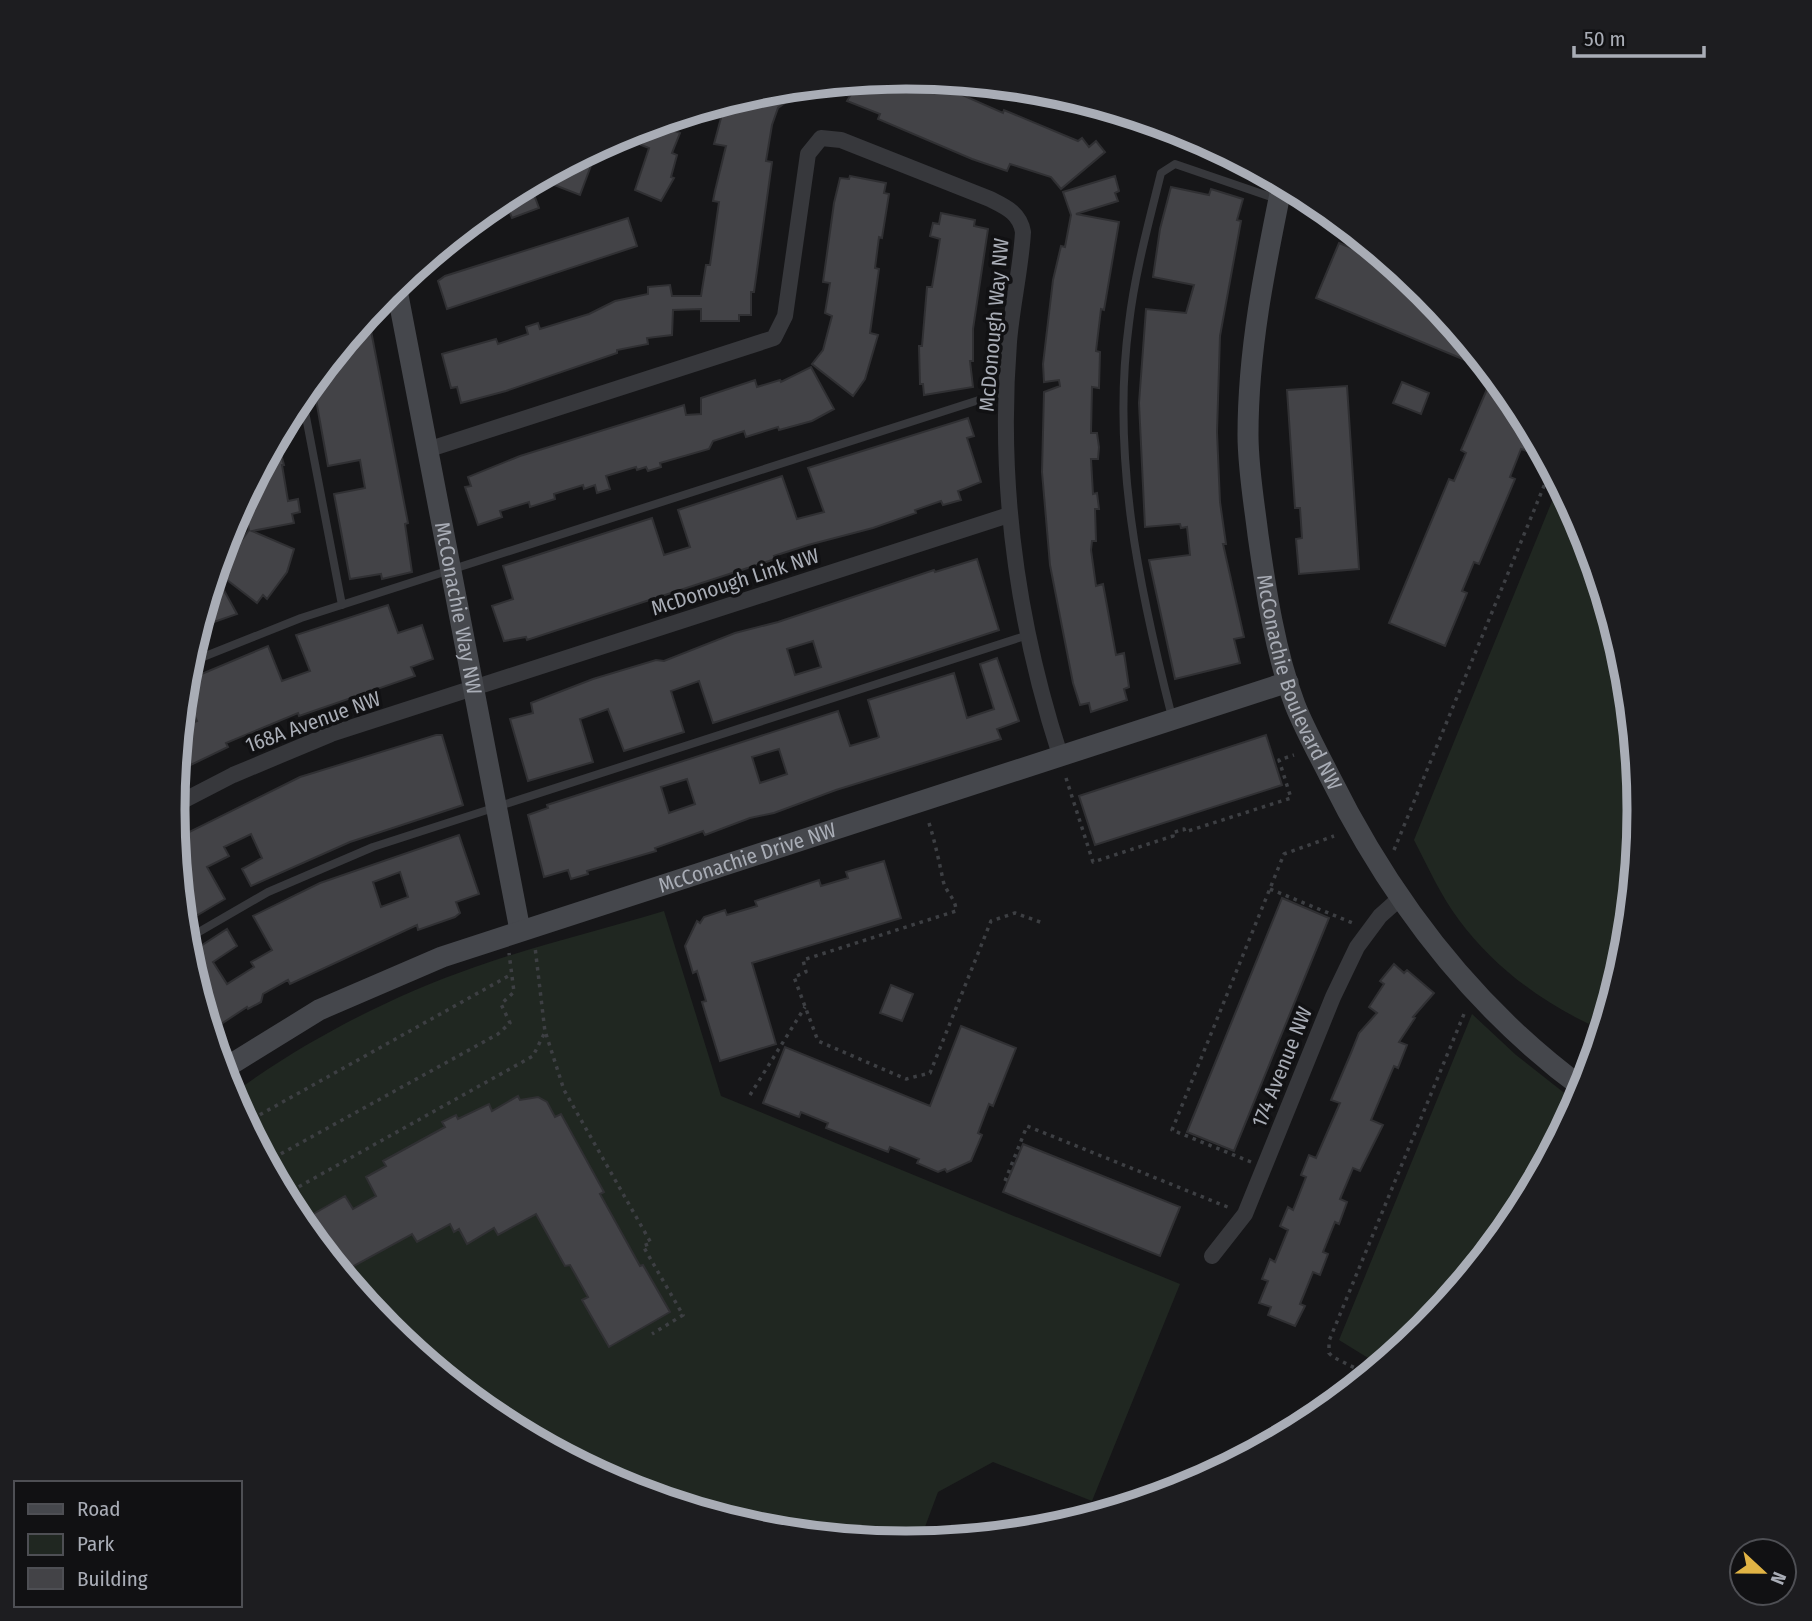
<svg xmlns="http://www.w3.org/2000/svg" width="1812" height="1621" font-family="'Fira Sans Condensed',sans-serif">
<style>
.green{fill:#202721}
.building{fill:#434347;stroke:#303033;stroke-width:2;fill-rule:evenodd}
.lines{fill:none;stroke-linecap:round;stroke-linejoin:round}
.path{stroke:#3d3f43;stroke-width:3.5;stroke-dasharray:3.5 5;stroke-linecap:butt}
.lane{stroke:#37383c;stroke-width:8}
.street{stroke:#37383c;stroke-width:16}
.secondary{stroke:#45474c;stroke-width:21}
.labels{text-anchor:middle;stroke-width:7;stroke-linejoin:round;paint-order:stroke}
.street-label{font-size:21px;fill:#a9adb6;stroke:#111113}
.rim{fill:none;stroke:#a9adb6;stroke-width:9}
</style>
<rect width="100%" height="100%" fill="#161618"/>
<path class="green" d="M 1559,484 L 1584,530 L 1625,668 L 1639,811 L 1627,935 L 1589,1024 C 1540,1001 1492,965 1459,920 C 1441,896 1428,867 1414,840 Z
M 664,911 L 721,1096 L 1180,1284 L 1092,1501 L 993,1462 L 938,1492 L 919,1543 L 906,1544 L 763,1530 L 625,1488 L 498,1420 L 387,1329 L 296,1218 L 231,1095 C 304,1041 389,997 475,967 C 537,945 602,930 664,911 Z
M 1472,1014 L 1516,1055 L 1577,1103 L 1516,1218 L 1424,1329 L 1377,1368 L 1373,1361 L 1339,1340 Z"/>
<path class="building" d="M 906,77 L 926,79 L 1003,113 L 1004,110 L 1078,141 L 1082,138 L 1089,147 L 1096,141 L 1105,152 L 1061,189 L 1051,177 L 1010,164 L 1007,171 L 972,159 L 878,119 L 880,114 L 847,101 L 850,96 L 817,88 Z
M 807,87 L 778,108 L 772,125 L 766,161 L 772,162 L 754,292 L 751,292 L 751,315 L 739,315 L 739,321 L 701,321 L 701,309 L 673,310 L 672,335 L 647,338 L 648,344 L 617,350 L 617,353 L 506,391 L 461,403 L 457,387 L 451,388 L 442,354 L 496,339 L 498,344 L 528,334 L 526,327 L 538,323 L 540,329 L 589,314 L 615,301 L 648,294 L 648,287 L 670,285 L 672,296 L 701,296 L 706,265 L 710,265 L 719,202 L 713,201 L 715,191 L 726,146 L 714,144 L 725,103 L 763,91 Z
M 675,118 L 670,129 L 680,133 L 672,153 L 677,155 L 671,177 L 674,178 L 661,201 L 635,190 L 649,148 L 641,145 L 649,126 Z
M 598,147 L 580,195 L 539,179 L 551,172 Z
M 850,176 L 886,183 L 884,193 L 889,194 L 882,238 L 879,237 L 875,268 L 879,269 L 870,333 L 878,335 L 865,379 L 853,396 L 812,364 L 823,350 L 832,316 L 825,313 L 830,283 L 823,282 L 834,203 L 840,178 L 849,179 Z
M 1115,176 L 1119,191 L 1115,193 L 1118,201 L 1076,214 L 1119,222 L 1104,310 L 1101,309 L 1096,351 L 1100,352 L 1099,388 L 1092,387 L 1091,433 L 1097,433 L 1099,447 L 1098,459 L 1091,459 L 1093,494 L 1097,493 L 1099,509 L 1095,509 L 1096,541 L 1092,541 L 1091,550 L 1096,586 L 1103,584 L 1116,655 L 1124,653 L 1129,687 L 1124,689 L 1127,700 L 1091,712 L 1089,703 L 1080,705 L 1073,683 L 1050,565 L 1042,472 L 1044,392 L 1060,386 L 1059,380 L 1044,382 L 1043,364 L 1053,280 L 1061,246 L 1065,247 L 1071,215 L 1063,192 Z
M 530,184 L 539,208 L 512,218 L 504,198 Z
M 1171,187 L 1209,195 L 1211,189 L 1243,199 L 1237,220 L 1241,221 L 1220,336 L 1217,432 L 1220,502 L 1226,544 L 1223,544 L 1244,637 L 1234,639 L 1240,663 L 1175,679 L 1149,560 L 1190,555 L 1187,527 L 1181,528 L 1180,524 L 1145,527 L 1139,403 L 1146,309 L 1186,313 L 1194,285 L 1153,277 L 1160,229 Z
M 941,213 L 975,220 L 974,226 L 988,229 L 973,329 L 973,361 L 970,361 L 973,387 L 924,395 L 923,384 L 920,384 L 919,346 L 922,346 L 927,287 L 932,287 L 940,239 L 930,236 L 933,223 L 939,224 Z
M 628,218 L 637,246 L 447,309 L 438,281 L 445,276 Z
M 1339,243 L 1371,256 L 1369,261 L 1404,275 L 1425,292 L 1489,370 L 1316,298 Z
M 368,315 L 408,523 L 405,524 L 412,572 L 382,579 L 381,574 L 350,579 L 334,494 L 365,488 L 360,460 L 328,466 L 313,383 Z
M 811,367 L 834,409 L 812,421 L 779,430 L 778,427 L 746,437 L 744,431 L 713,441 L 709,449 L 660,463 L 661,467 L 648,471 L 646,467 L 637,470 L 636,467 L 606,476 L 610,489 L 597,493 L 595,485 L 584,489 L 583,485 L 554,494 L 555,499 L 530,507 L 529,502 L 500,511 L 502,517 L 478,525 L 465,487 L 471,486 L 468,477 L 520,456 L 684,405 L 686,415 L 701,414 L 701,398 L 755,380 L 757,387 L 780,380 L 781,382 Z
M 1493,375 L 1516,403 L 1533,435 L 1527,451 L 1521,449 L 1510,477 L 1515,479 L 1479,564 L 1474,562 L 1462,591 L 1467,593 L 1445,646 L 1389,623 L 1449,479 L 1454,481 L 1466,453 L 1461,450 Z
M 1402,382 L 1429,393 L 1421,414 L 1393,403 Z
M 1347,386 L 1359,569 L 1299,574 L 1296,539 L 1302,538 L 1300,508 L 1295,508 L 1287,390 Z
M 968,418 L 974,436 L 967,438 L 981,482 L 958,491 L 961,500 L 943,505 L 941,501 L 915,510 L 916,513 L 873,528 L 808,545 L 774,556 L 775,559 L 763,563 L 527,640 L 526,637 L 504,641 L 492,606 L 513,599 L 503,566 L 652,518 L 664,555 L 690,547 L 678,510 L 782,476 L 797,519 L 824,512 L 808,468 Z
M 277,439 L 284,465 L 282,465 L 288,501 L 298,499 L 300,512 L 292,514 L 294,523 L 252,531 L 294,549 L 287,572 L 267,599 L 263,595 L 257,603 L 218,573 L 249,530 L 244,501 Z
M 977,559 L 999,630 L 713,723 L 699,681 L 671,691 L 684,732 L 624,751 L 608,709 L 580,719 L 593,762 L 528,781 L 510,719 L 533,713 L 531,703 L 593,679 L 656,660 L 664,661 L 735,633 L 778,622 L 934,570 L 935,572 ZM 813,641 L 821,667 L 795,675 L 787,649 Z
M 215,574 L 237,614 L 214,622 L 205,606 Z
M 388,605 L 398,633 L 422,625 L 433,659 L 411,667 L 415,676 L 299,716 L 298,713 L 226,743 L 228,747 L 176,772 L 181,728 L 197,721 L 184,693 L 185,681 L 268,646 L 282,681 L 310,671 L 296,635 Z
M 997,658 L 1019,721 L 997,729 L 1001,739 L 836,790 L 774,813 L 750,818 L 705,835 L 703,831 L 655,848 L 656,851 L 587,871 L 588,874 L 571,879 L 568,870 L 544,877 L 528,815 L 548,808 L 547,805 L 838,711 L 850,746 L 877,738 L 879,737 L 868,700 L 954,673 L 967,718 L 994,709 L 980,664 ZM 779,749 L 787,774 L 760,783 L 752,757 ZM 687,779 L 695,804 L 669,813 L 661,787 Z
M 436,735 L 442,735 L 463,805 L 350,842 L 251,886 L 242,869 L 262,858 L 251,834 L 224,847 L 229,856 L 207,867 L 225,899 L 184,923 L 175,839 L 300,777 Z
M 1266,735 L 1282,785 L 1095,845 L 1079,796 Z
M 459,835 L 479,894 L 456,902 L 460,913 L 455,917 L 418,930 L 417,925 L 290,984 L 288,980 L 263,994 L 261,1002 L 248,1009 L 247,1007 L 215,1028 L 213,1025 L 209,1028 L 187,955 L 227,929 L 237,946 L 213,962 L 227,984 L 254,967 L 251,962 L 272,950 L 253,916 L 320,883 ZM 400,872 L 408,897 L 381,907 L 373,882 Z
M 884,861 L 901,918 L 752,963 L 776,1044 L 720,1061 L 702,1002 L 706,1001 L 697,971 L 693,973 L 685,946 L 697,921 L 700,923 L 704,917 L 725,910 L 727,915 L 757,906 L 755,901 L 819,880 L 821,886 L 848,878 L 846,872 Z
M 1282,898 L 1329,918 L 1234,1151 L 1187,1132 Z
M 1394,964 L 1404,973 L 1407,970 L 1434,993 L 1413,1017 L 1415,1018 L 1399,1042 L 1407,1045 L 1398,1068 L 1394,1066 L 1371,1120 L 1383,1125 L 1360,1171 L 1353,1168 L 1340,1199 L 1347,1202 L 1339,1224 L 1335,1222 L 1323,1252 L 1328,1254 L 1320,1275 L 1313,1272 L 1300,1304 L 1305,1306 L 1295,1326 L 1268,1315 L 1271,1307 L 1259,1303 L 1268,1281 L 1262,1279 L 1270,1259 L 1275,1262 L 1288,1230 L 1280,1226 L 1288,1207 L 1293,1210 L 1306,1177 L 1301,1175 L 1309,1155 L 1316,1158 L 1340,1103 L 1331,1100 L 1351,1053 L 1359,1033 L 1377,1013 L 1369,1007 L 1384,984 L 1380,981 Z
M 891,985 L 913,994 L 902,1021 L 880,1013 Z
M 961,1026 L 1016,1048 L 993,1106 L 989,1104 L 978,1133 L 982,1135 L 971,1161 L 947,1172 L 945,1169 L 938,1172 L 917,1163 L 919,1159 L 890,1147 L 888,1152 L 826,1128 L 828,1123 L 801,1112 L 799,1117 L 763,1103 L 785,1047 L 930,1106 Z
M 518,1096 L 520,1100 L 538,1097 L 547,1102 L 555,1117 L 561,1114 L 604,1192 L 600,1194 L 640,1266 L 643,1265 L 670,1312 L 609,1347 L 582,1300 L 588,1297 L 570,1265 L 565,1266 L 536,1214 L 498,1235 L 494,1228 L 467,1244 L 459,1229 L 454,1232 L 450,1224 L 417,1242 L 412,1234 L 341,1273 L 299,1222 L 345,1196 L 353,1209 L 376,1196 L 366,1177 L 386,1166 L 383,1161 L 445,1127 L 442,1122 L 456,1115 L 458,1119 L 489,1104 L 492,1111 Z
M 1023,1144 L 1180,1207 L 1160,1256 L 1003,1192 Z"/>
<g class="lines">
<path class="path" d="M 1180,131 L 1178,136 L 1237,160
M 1066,778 L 1093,862 L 1173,836 L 1172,833 L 1184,829 L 1185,832 L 1291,798 L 1279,760 L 1294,755
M 929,823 C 935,842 939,861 943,880 C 945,892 956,898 956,911 L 803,960 L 806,972 L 794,977 L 818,1041 L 906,1079 L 930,1073 L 991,921 L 1015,913 L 1043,923
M 1394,850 L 1551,469
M 1270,889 L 1355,924
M 546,1034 L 564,1090 L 651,1243 L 643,1246 L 683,1315 L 652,1334
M 750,1095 L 805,1007
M 245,1123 L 512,974
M 266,1162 L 498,1034 L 510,1023 L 501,1004 L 514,992 L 509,953
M 1251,1162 L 1172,1130 L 1284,854 L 1334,836
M 1005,1181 L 1027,1126 L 1230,1208
M 284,1195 L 533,1056 L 545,1032 L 535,947
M 1369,1375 L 1333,1357 L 1329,1353 L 1329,1341 L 1464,1014"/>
<path class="lane" d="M 302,396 L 342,605
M 188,663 L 301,618 L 1007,391
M 1172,717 C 1139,588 1111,456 1129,323 C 1135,272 1149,222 1161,173 L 1175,164 L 1277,199
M 185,940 L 268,892 L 373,847 L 1028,635"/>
<path class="street" d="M 430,449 L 774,338 L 785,316 L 808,154 L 821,138 L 841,140 L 990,199 C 1006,207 1020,213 1023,232 C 1021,268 1012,305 1009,342 C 998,482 1017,622 1060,755
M 173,806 L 233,775 L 331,734 L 1009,515
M 1212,1256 L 1245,1214 L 1333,997 L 1357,947 L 1380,916 L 1399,899"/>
<g class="secondary">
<path id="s1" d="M 1282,184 C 1265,267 1248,349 1248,435 C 1248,468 1254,502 1258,535 C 1266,591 1275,652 1295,705 C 1305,730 1318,753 1330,777 C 1391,900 1472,1007 1584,1089"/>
<path id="s2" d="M 396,285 L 520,930"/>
<path id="s3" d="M 222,1070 L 319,1010 L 442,957 L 1288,682"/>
</g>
</g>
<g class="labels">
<g class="street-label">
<text transform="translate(994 325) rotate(-85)" y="7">McDonough Way NW</text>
<text transform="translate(735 582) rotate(-18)" y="7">McDonough Link NW</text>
<text dy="7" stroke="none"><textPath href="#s2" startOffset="329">McConachie Way NW</textPath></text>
<text dy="7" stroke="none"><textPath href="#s1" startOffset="508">McConachie Boulevard NW</textPath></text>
<text transform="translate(313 722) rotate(-20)" y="7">168A Avenue NW</text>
<text dy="7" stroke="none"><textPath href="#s3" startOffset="569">McConachie Drive NW</textPath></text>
<text transform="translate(1282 1067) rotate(-68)" y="7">174 Avenue NW</text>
</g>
</g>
<path d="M0 0H1812V1621H0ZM185 810a721 721 0 1 1 1442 0a721 721 0 1 1-1442 0Z" fill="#1d1d20" fill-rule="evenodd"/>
<path class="rim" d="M185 810a721 721 0 1 1 1442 0a721 721 0 1 1-1442 0Z"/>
<rect x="14" y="1481" width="228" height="126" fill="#111113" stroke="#4e4f54" stroke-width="2"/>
<rect x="28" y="1504" width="35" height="10" fill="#45474c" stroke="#4e4f54" stroke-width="2"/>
<text x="77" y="1516" font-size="21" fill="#a9adb6">Road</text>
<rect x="28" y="1534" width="35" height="21" fill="#202721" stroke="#4e4f54" stroke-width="2"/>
<text x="77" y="1551" font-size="21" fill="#a9adb6">Park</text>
<rect x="28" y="1568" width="35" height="21" fill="#434347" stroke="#4e4f54" stroke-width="2"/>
<text x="77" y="1586" font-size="21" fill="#a9adb6">Building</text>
<g transform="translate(1763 1572) rotate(112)"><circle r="33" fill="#111113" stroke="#4e4f54" stroke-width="2"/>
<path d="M0-5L12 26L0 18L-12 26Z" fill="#e1b445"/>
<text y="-10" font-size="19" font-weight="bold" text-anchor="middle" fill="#a9adb6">N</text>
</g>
<path d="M1574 46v10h130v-10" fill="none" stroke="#a9adb6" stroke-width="3.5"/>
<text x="1584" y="46" font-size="21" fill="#a9adb6" stroke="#111113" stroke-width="5" paint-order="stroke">50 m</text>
</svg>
